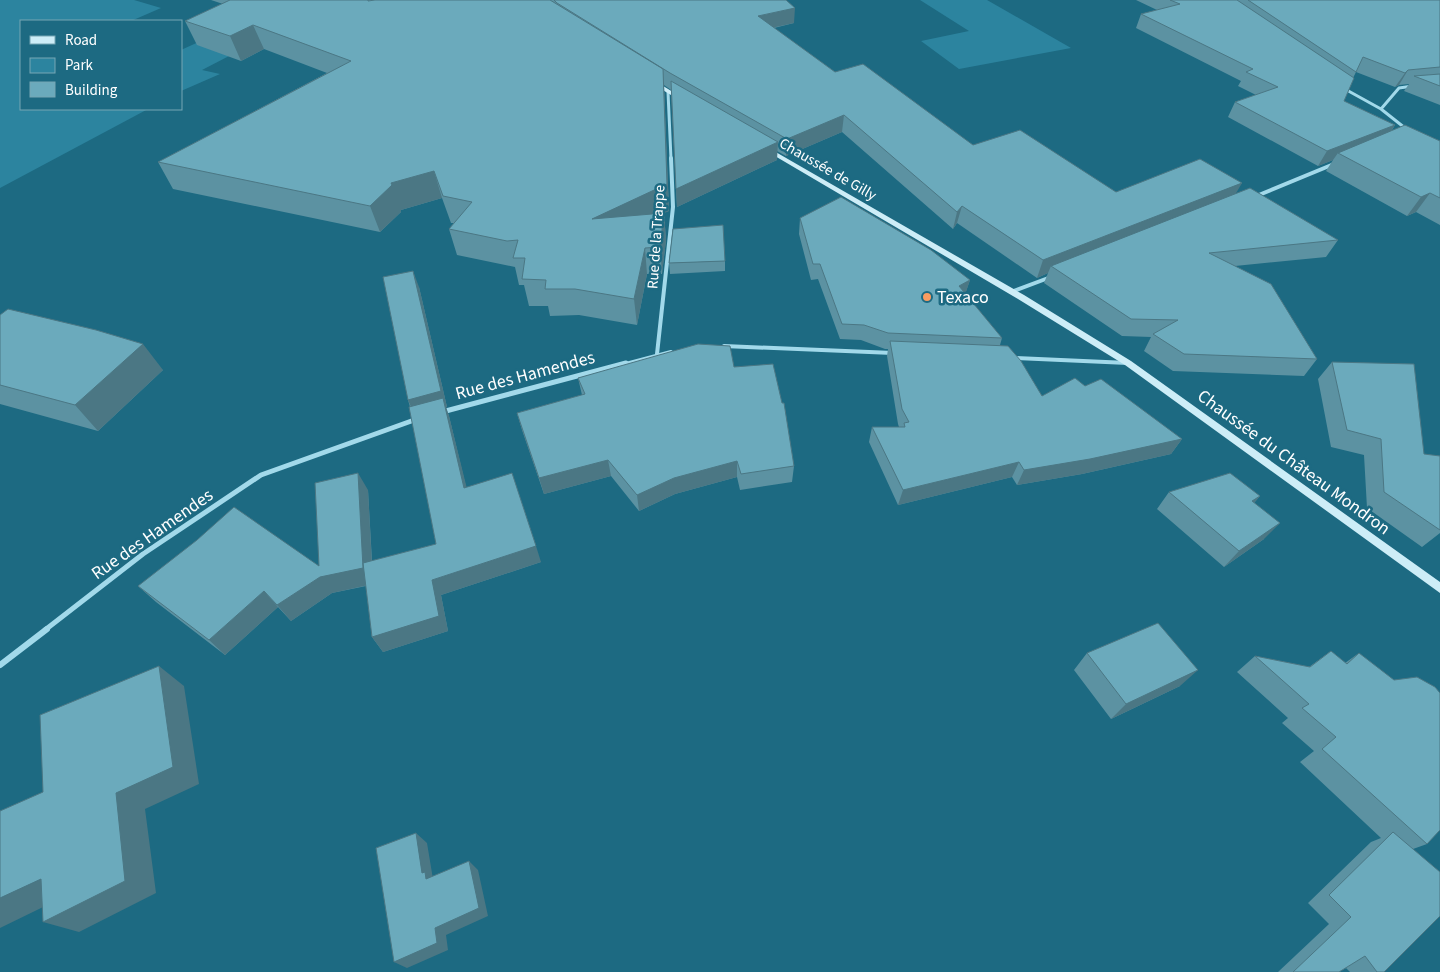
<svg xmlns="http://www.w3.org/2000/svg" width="1440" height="972" font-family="'Source Sans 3',sans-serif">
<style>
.green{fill:#2c849f}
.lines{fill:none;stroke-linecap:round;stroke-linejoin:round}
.minor-far3{stroke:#a2d9ea;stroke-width:3}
.minor-far2{stroke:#a2d9ea;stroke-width:4}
.minor-far1{stroke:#a2d9ea;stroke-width:5}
.minor{stroke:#a2d9ea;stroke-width:6}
.secondary{fill:#cdedf7;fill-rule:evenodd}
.wall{fill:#5c92a2}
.shaded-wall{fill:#4b7784}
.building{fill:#6baabc;stroke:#4b7784}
.poi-dot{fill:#fa9c60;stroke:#1d6a82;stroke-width:2}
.labels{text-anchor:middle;stroke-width:5;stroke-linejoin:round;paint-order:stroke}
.far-street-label{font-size:15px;fill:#fff;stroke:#1d6a82}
.poi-label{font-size:18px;fill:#fff;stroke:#1d6a82;text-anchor:start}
.street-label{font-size:18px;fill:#fff;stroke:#1d6a82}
</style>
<rect width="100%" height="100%" fill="#1d6a82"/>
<path class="green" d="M 0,0 L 134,0 L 161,8 L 131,21 L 21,21 L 21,109 L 148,109 L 0,188 Z
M 920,0 L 987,0 L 1071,48 L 959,69 L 921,41 L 969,31 Z
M 203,40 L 231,55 L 202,70 L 220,74 L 181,91 L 181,50 Z"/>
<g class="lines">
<path class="minor-far3" d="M 1343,88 L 1381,109 L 1405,128 L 1404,130
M 668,92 L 671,159
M 1381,109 L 1399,88 L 1413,86"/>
<path class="minor-far2" d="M 1254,197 L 1334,164
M 1011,292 L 1051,277
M 724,346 L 893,353
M 657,354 L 673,207 L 671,158
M 1014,358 L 1128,363
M 622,365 L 671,352"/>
<path class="minor-far1" d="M 442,412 L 626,363
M 45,630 L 143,554 L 261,475 L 417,419"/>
<path class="minor" d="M 0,665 L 47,629"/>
<path class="secondary" d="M 651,81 L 655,81 L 686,100 L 681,101 L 651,83 Z
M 763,147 L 767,147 L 1024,295 L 1131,361 L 1440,582 L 1440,593 L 1125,365 L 1018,299 L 763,149 Z"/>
</g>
<path class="wall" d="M 211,0 L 786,0 L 794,23 L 774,28 L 835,72 L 973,145 L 1116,192 L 1236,194 L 1338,240 L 1326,257 L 1235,266 L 1317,359 L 1304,376 L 1173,371 L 1144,351 L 1151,337 L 1122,336 L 1044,283 L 1048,273 L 1037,278 L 957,223 L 953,229 L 842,132 L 786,156 L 777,151 L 777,160 L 677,207 L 671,90 L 664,85 L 669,211 L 663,213 L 664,213 L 666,240 L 662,274 L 647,274 L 637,325 L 579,315 L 550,316 L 548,306 L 529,306 L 524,285 L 519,285 L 515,267 L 457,255 L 449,229 L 454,223 L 451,223 L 442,198 L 401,210 L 401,212 L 380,232 L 173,189 L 158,162 L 327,73 L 264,49 L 241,61 L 197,45 L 185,21 L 223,4 Z
M 1136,0 L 1440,0 L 1440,105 L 1404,91 L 1409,84 L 1399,85 L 1395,87 L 1356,72 L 1353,78 L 1344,101 L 1395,125 L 1392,130 L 1440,141 L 1440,225 L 1416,212 L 1407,216 L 1326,171 L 1333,160 L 1318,166 L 1228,117 L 1235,102 L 1256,95 L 1238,86 L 1241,81 L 1136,28 L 1141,14 L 1157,10 Z
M 800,218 L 970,280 L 965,294 L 1002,338 L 1000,345 L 1042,396 L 1085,386 L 1182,439 L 1171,454 L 1082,474 L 1017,485 L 1012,477 L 898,505 L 869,442 L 872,427 L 899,427 L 898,424 L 887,356 L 888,349 L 885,349 L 861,340 L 840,339 L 818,279 L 811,280 L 799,234 Z
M 725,261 L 725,271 L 670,274 L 669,263 Z
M 419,287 L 447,407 L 446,407 L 449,416 L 466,487 L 541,562 L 441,595 L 448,631 L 383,652 L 372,637 L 366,586 L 332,593 L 291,621 L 278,607 L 225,655 L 156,602 L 138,586 L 319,566 L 368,490 L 372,561 L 436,544 L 410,407 L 408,400 Z
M 0,315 L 163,370 L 98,431 L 0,404 Z
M 1332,362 L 1424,454 L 1440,456 L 1440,533 L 1422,547 L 1367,508 L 1364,455 L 1331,447 L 1318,379 Z
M 734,367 L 794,466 L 792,482 L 740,490 L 737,477 L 675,494 L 639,511 L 611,476 L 544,494 L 522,430 L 517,413 L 582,395 L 578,378 Z
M 1169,492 L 1260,496 L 1254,503 L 1264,539 L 1224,567 L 1157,509 Z
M 1331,651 L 1345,663 L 1359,653 L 1427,844 L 1413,849 L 1384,972 L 1350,972 L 1346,968 L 1339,972 L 1278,972 L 1329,924 L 1308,903 L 1371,842 L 1381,838 L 1300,762 L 1314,751 L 1282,723 L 1288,718 L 1237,672 L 1255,656 L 1309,667 Z
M 1087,653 L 1180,686 L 1111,719 L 1074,670 Z"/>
<path class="shaded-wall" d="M 795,8 L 794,23 L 758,31 L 758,16 Z
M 253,25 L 264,49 L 241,61 L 230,36 Z
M 663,69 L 669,211 L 596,245 L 592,219 Z
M 1408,70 L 1399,85 L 1395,87 L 1405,73 Z
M 844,115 L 842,132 L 786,156 L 787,139 Z
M 1395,125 L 1385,140 L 1338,153 L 1333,160 L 1318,166 L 1327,151 Z
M 778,142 L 777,160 L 677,207 L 676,189 Z
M 434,171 L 442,198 L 401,210 L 401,212 L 380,232 L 370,206 L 391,183 Z
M 1242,183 L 1232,200 L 1051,266 L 1048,273 L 1037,278 L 1043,260 Z
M 1430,193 L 1416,212 L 1407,216 L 1421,197 Z
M 962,206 L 957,223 L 953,229 L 957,212 Z
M 664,213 L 666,240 L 662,274 L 660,247 Z
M 645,248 L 647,274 L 637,325 L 634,299 Z
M 413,271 L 419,287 L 447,407 L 446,407 L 449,416 L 471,505 L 415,416 L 408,400 Z
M 970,280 L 965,295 L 959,286 Z
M 143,344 L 163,370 L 98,431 L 75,405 Z
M 1182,439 L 1171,454 L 1082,474 L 1017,485 L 1024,470 Z
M 608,460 L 611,476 L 544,494 L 539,478 Z
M 737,461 L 737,477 L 675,494 L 639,511 L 637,495 L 674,478 Z
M 1019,462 L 1012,477 L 898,505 L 903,490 Z
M 358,473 L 368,490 L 373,584 L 332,593 L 291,621 L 277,605 L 320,577 Z
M 1260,496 L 1246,512 L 1252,501 Z
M 1280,523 L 1264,539 L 1224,567 L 1239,551 Z
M 536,546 L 541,562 L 441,595 L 448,631 L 383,652 L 372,637 L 432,580 Z
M 264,591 L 278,607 L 225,655 L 209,640 Z
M 159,666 L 184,686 L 199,784 L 145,809 L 156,893 L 79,932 L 43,922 L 116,793 Z
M 1198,670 L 1180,686 L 1111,719 L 1126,704 Z
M 416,833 L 427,843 L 433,879 L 426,879 L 422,873 Z
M 469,861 L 478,870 L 488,916 L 446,935 L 448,950 L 407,968 L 394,962 L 435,928 Z
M 41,879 L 76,891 L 0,928 L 0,898 Z"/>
<path class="building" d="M 230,0 L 368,0 L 368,1 L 375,0 L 550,0 L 663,69 L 667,184 L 592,219 L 664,213 L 660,247 L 645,248 L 634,299 L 575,289 L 545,289 L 546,280 L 522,279 L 525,258 L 513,258 L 518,240 L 507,241 L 449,229 L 472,202 L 443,196 L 434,171 L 391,183 L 392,185 L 370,206 L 158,162 L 351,61 L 253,25 L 230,36 L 185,21 Z
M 554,0 L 786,0 L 795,8 L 758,16 L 835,72 L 863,64 L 973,145 L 1020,130 L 1116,192 L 1200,159 L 1242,183 L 1043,260 L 962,206 L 957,212 L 844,115 L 787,139 L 670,73 L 557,3 Z
M 1170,0 L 1237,0 L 1354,78 L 1344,101 L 1395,125 L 1327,151 L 1235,102 L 1278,87 L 1246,72 L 1253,69 L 1141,14 L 1180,4 Z
M 1248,0 L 1440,0 L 1440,67 L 1408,70 L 1405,73 L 1363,57 L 1356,72 Z
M 1440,74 L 1440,86 L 1414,76 Z
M 671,81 L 778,142 L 676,189 Z
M 1405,125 L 1440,141 L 1440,198 L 1430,193 L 1421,197 L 1338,153 Z
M 1250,188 L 1338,240 L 1209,253 L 1271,284 L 1317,359 L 1184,354 L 1153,334 L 1178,320 L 1131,319 L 1051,266 Z
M 841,197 L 931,250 L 970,280 L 959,286 L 1002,338 L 888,333 L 864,325 L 842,324 L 820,264 L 813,264 L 800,218 Z
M 723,225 L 725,261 L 669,263 L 673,229 Z
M 413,271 L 441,391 L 408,400 L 383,277 Z
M 8,309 L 96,330 L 143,344 L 75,405 L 0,385 L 0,315 Z
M 890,341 L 1008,346 L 1021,361 L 1042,396 L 1075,378 L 1085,386 L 1101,379 L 1182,439 L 1090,459 L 1024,470 L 1019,462 L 903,490 L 872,427 L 905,427 L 904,423 L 909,422 L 902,409 Z
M 698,344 L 730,346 L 734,367 L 773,364 L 782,403 L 784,403 L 794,466 L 741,474 L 737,461 L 674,478 L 637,495 L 608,460 L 539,478 L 517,413 L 585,394 L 578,378 Z
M 1332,362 L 1414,364 L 1424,454 L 1440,456 L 1440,530 L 1384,492 L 1381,439 L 1347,430 Z
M 443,398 L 464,488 L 512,473 L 536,546 L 432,580 L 439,616 L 372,637 L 363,563 L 436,544 L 409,407 Z
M 358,473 L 363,568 L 320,577 L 277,605 L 264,591 L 209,640 L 138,586 L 197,540 L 234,507 L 319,566 L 315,483 Z
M 1230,473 L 1260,496 L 1252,501 L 1280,523 L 1239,551 L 1169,492 Z
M 1158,623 L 1198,670 L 1126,704 L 1087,653 Z
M 1331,651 L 1347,664 L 1359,653 L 1394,680 L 1417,677 L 1435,687 L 1440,693 L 1440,830 L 1427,844 L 1322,749 L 1336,737 L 1302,708 L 1309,704 L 1255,656 L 1310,667 Z
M 159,666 L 173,767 L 116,793 L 125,881 L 43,922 L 41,879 L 0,898 L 0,811 L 43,792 L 40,715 Z
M 1393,832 L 1440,872 L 1440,916 L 1384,972 L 1377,972 L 1365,956 L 1339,972 L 1293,972 L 1351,917 L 1329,895 Z
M 416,833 L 422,873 L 425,872 L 426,879 L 469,861 L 479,908 L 435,928 L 437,943 L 394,962 L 376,848 Z"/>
<circle class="poi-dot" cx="927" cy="297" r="5"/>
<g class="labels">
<g class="far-street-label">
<text transform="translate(828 169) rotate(30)" y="5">Chaussée de Gilly</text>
<text transform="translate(656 237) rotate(-86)" y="5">Rue de la Trappe</text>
</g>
<g class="poi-label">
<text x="937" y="303">Texaco</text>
</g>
<g class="street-label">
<text transform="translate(525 375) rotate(-15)" y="6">Rue des Hamendes</text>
<text transform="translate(1294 462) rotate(36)" y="6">Chaussée du Château Mondron</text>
<text transform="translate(152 534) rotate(-35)" y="6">Rue des Hamendes</text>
</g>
</g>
<rect x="20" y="20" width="162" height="90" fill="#1d6a82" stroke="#77a6b4"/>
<rect x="30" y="36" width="25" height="8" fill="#cdedf7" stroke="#77a6b4"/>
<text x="65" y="45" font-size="15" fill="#ffffff">Road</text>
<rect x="30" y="58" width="25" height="15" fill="#2c849f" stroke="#77a6b4"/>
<text x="65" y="70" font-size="15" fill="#ffffff">Park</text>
<rect x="30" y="82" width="25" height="15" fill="#6baabc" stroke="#77a6b4"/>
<text x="65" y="95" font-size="15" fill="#ffffff">Building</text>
</svg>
